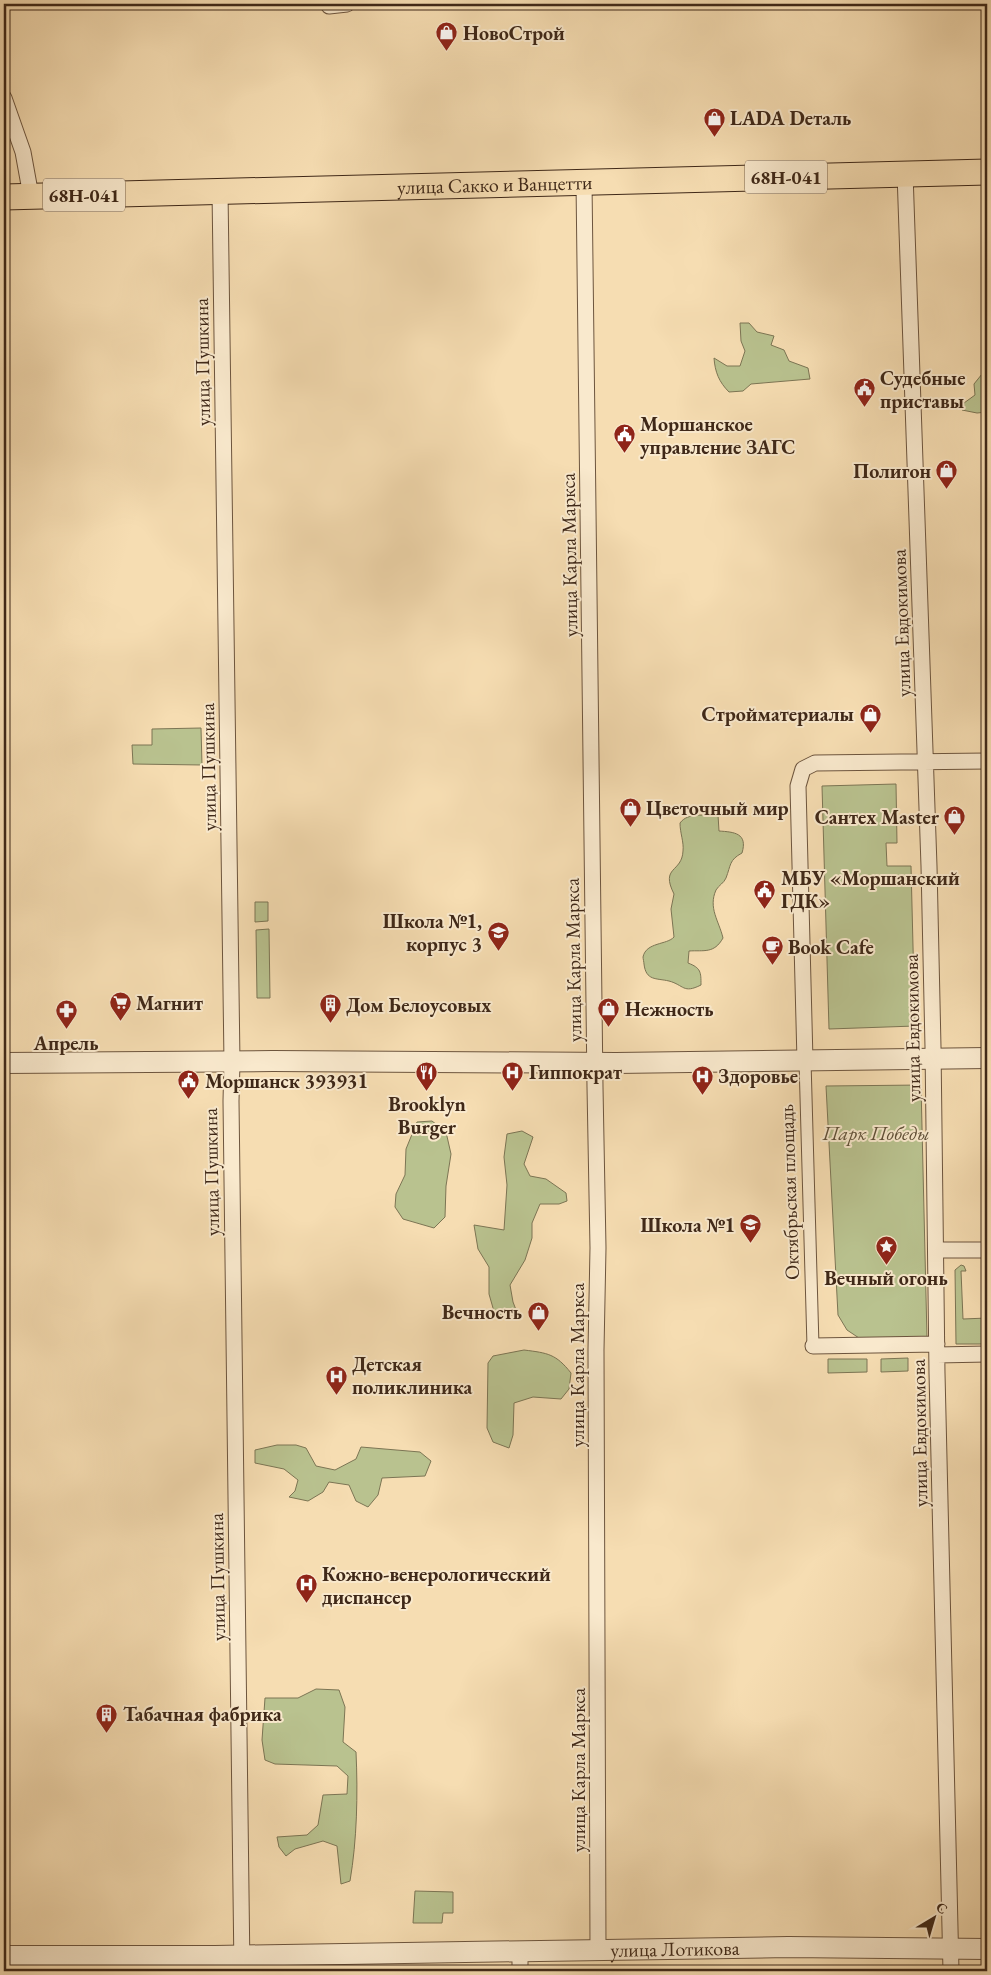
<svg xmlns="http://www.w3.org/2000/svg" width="991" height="1975" font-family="'EB Garamond',serif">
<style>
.green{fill:#b9c28f;stroke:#7c7554}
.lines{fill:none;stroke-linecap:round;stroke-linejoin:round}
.pedestrian-casing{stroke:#6d553e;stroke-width:13}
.minor-casing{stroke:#6d553e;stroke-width:17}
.tertiary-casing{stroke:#6d553e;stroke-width:22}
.primary-casing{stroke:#3f2818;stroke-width:27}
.pedestrian{stroke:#f9e9cd;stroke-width:11}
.minor{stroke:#f9e9cd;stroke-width:15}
.tertiary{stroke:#f9e9cd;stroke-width:20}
.primary{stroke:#f6ddb2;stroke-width:25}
.labels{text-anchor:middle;stroke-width:4;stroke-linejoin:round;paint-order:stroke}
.shield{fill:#f9e9cd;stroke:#77624e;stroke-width:1}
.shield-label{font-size:19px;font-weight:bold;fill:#3f2818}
.poi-label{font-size:20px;font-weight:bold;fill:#3f2818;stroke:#f9e9cd;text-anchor:start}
.street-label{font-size:20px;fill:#3f2818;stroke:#f9e9cd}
.park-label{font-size:20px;font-style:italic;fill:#5e4e36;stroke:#f9e9cd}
</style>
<rect width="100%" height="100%" fill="#f6ddb2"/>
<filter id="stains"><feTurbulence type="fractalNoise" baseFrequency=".004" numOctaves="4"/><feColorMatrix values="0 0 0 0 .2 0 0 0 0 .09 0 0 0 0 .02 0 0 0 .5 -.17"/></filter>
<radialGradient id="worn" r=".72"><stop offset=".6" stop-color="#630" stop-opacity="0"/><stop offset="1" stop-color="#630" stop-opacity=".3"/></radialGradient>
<path class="green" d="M 740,323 L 749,323 L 757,332 L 774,336 L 771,345 L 784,350 L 789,361 L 808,368 L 810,379 L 751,384 L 743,391 L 729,392 C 719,382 715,372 714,358 L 727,366 L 740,366 L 745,351 L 741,341 Z
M 982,374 L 987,377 L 987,412 L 977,413 L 962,410 L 964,403 L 975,395 L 974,384 Z
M 201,728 L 202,765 L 133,764 L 132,745 L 152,745 L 152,729 Z
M 896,784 L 897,843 L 886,843 L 887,866 L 911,866 L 915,1026 L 829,1029 L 822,786 Z
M 718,815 L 719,831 C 734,832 748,833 742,853 C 729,860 731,865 726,878 C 724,883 719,885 716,890 C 708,908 719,921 723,938 C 714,954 704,950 689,951 L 688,963 C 701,968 701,972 701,985 C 683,994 684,985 669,981 C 656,978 646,981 644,964 C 644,963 643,958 643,957 C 646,942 667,945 674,937 L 671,909 L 674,894 C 660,866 682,873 683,851 C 684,842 680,833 680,823 C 688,812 705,816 718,815 Z
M 255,902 L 268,902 L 268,921 L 255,922 Z
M 269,929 L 270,998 L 257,998 L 256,930 Z
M 921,1085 L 927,1338 L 859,1338 L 847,1330 L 838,1315 L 826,1086 Z
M 432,1121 L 446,1132 L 451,1154 L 446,1186 L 445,1217 L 434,1228 L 403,1219 L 395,1207 L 396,1194 L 405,1175 L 406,1149 L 417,1122 Z
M 522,1131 L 533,1137 L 524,1164 L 530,1176 L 546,1179 L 566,1193 L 567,1201 L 559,1204 L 540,1204 L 532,1223 L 532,1238 L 525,1260 L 510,1285 L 513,1302 L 518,1315 L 495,1315 L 489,1294 L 489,1267 L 478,1249 L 474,1225 L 504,1230 L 507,1185 L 504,1157 L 507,1134 Z
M 961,1265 L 964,1266 L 966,1271 L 961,1271 L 963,1319 L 987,1318 L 987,1344 L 956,1344 L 955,1270 Z
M 524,1350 C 548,1353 556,1354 571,1373 L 569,1389 L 561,1399 L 533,1397 L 514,1403 L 513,1435 L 509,1448 L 493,1442 L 487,1428 L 488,1363 L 493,1356 Z
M 908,1358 L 908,1371 L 881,1372 L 881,1359 Z
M 828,1359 L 867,1359 L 867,1372 L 828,1373 Z
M 277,1445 L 296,1445 L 306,1448 L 316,1466 L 335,1470 L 356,1459 L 361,1447 L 420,1452 L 431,1461 L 425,1476 L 382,1478 L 378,1495 L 368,1507 L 356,1501 L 349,1485 L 329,1482 L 323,1492 L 308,1501 L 289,1497 L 295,1491 L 298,1480 L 284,1469 L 255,1463 L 255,1450 Z
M 316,1689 L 339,1690 L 345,1707 L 343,1742 L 356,1752 C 358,1794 357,1840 350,1881 L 341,1884 L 337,1846 L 323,1841 L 295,1849 L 286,1856 L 279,1847 L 277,1837 L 307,1835 L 318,1825 L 323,1795 L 347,1794 L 348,1776 L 337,1766 L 275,1764 L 265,1760 L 262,1740 L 265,1698 L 298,1698 Z
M 415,1891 L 453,1892 L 453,1913 L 443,1913 L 442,1923 L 413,1923 Z"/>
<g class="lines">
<defs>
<path id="pedestrian" d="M 805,1061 L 813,1346"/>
<path id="minor" d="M 329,6 L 347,4
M 4,98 L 23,152 L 31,196
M 905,173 L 929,866 L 933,1047 L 937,1373 L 951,1971
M 584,182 L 595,1087 L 598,1248 L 596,1350 L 598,1949
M 220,191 L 232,1062 L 231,1101 L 242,1971
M 805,1061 L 798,786 L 803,769 L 815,763 L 987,761
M 936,1250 L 987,1250
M 813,1346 L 937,1344
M 937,1355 L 987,1354
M 520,1951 L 520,1971"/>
<g id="tertiary">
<path d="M 4,1063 L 273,1061 L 616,1063 L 987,1058"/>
<path id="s1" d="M 4,1956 L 215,1956 L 788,1947 L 987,1949"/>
</g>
<g id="primary">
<path id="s2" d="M 4,197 L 987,172"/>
</g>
</defs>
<use href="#pedestrian" class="pedestrian-casing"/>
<use href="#minor" class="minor-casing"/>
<use href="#tertiary" class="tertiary-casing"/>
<use href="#primary" class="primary-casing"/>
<use href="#pedestrian" class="pedestrian"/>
<use href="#minor" class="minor"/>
<use href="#tertiary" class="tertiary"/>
<use href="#primary" class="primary"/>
</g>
<defs>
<symbol id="shop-pin" viewBox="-11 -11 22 30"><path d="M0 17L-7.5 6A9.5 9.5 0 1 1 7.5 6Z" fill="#8f2418" stroke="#f9e9cd"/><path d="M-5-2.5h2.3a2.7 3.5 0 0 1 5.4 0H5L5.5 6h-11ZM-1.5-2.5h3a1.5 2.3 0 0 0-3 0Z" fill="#fff"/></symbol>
<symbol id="civic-pin" viewBox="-11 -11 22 30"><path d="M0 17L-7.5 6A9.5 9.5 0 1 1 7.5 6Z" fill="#8f2418" stroke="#f9e9cd"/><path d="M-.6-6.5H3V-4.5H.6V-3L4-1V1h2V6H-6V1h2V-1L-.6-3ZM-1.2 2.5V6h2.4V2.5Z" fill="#fff"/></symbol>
<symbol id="school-pin" viewBox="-11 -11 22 30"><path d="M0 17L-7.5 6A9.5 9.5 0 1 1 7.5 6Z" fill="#8f2418" stroke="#f9e9cd"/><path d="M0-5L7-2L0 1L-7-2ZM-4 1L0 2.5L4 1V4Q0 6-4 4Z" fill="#fff"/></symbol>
<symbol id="cafe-pin" viewBox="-11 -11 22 30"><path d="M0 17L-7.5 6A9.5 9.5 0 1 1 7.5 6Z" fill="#8f2418" stroke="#f9e9cd"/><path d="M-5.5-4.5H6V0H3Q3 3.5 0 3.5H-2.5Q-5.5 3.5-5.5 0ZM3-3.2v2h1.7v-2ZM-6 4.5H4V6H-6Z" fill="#fff"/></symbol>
<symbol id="supermarket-pin" viewBox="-11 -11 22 30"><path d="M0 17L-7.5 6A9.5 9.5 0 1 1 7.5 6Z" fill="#8f2418" stroke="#f9e9cd"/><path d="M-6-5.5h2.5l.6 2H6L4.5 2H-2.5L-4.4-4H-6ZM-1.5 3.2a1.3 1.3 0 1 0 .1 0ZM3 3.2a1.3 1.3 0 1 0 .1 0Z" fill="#fff"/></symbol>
<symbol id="building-pin" viewBox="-11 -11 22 30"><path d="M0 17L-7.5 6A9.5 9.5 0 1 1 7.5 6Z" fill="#8f2418" stroke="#f9e9cd"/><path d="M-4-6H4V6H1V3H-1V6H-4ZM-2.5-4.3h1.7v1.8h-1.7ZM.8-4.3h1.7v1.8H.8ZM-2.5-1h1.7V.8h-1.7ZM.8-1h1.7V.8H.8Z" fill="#fff"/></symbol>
<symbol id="pharmacy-pin" viewBox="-11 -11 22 30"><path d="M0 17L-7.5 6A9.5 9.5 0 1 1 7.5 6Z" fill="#8f2418" stroke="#f9e9cd"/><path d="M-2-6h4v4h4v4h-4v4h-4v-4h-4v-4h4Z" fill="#fff"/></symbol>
<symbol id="restaurant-pin" viewBox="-11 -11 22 30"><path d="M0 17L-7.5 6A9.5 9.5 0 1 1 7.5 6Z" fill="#8f2418" stroke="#f9e9cd"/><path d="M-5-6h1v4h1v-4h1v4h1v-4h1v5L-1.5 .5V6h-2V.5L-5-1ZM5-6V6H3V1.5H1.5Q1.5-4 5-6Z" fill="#fff"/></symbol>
<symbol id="hospital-pin" viewBox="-11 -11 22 30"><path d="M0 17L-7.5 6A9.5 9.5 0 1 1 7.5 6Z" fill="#8f2418" stroke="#f9e9cd"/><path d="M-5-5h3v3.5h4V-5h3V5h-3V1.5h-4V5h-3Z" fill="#fff"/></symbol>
<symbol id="sight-pin" viewBox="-11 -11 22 30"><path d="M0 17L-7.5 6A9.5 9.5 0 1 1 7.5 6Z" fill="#8f2418" stroke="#f9e9cd"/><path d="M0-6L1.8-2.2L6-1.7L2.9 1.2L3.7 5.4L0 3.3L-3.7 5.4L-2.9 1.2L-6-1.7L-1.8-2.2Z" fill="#fff"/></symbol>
</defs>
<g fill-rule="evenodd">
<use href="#shop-pin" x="434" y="20" width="25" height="34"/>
<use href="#shop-pin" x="702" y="106" width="25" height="34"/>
<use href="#civic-pin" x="852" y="376" width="25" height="34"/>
<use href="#civic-pin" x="612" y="422" width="25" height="34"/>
<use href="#shop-pin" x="934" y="458" width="25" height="34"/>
<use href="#shop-pin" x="858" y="702" width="25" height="34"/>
<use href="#shop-pin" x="618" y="796" width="25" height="34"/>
<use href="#shop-pin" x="942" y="804" width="25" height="34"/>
<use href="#civic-pin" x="752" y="878" width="25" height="34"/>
<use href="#school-pin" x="486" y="920" width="25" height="34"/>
<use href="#cafe-pin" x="760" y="934" width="25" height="34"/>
<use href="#supermarket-pin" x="108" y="990" width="25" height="34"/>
<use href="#building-pin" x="318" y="992" width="25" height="34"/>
<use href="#shop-pin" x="596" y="996" width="25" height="34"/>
<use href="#pharmacy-pin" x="54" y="998" width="25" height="34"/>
<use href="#restaurant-pin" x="414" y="1060" width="25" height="34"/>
<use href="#hospital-pin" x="500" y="1060" width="25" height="34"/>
<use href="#hospital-pin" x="690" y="1064" width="25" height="34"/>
<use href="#civic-pin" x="176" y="1068" width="25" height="34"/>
<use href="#school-pin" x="738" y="1212" width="25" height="34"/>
<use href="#sight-pin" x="874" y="1234" width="25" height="34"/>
<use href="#shop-pin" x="526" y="1300" width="25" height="34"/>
<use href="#hospital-pin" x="324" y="1364" width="25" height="34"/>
<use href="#hospital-pin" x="294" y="1572" width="25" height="34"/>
<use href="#building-pin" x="94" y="1702" width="25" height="34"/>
</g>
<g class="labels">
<g class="shield">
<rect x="745" y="160.5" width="82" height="33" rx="4"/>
<rect x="43" y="178.5" width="82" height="33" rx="4"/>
</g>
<g class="shield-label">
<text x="786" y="184">68Н-041</text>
<text x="84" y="202">68Н-041</text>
</g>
<g class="poi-label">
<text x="463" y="40">НовоСтрой</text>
<text x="730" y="125">LADA Dеталь</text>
<text x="880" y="385">Судебные<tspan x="880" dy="23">приставы</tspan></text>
<text x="640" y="431">Моршанское<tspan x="640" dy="23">управление ЗАГС</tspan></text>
<text x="931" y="478" text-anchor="end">Полигон</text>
<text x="854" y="721" text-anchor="end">Стройматериалы</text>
<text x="646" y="815">Цветочный мир</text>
<text x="939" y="824" text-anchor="end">Сантех Master</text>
<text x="781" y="885">МБУ «Моршанский<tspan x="781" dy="23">ГДК»</tspan></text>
<text x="482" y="928" text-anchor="end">Школа №1,<tspan x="482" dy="23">корпус 3</tspan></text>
<text x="788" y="954">Book Cafe</text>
<text x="136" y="1010">Магнит</text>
<text x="346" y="1012">Дом Белоусовых</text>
<text x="625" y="1016">Нежность</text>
<text x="66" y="1050" text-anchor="middle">Апрель</text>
<text x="529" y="1079">Гиппократ</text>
<text x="718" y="1083">Здоровье</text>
<text x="205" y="1088">Моршанск 393931</text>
<text x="427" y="1111" text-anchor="middle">Brooklyn<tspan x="427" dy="23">Burger</tspan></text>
<text x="735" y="1232" text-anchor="end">Школа №1</text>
<text x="886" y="1285" text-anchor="middle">Вечный огонь</text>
<text x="522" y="1319" text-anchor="end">Вечность</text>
<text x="352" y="1371">Детская<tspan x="352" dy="23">поликлиника</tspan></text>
<text x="322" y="1581">Кожно-венерологический<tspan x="322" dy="23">диспансер</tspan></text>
<text x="123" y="1721">Табачная фабрика</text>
</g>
<g class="street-label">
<text dy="7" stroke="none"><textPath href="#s2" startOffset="491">улица Сакко и Ванцетти</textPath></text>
<text transform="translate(202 362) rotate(-91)" y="7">улица Пушкина</text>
<text transform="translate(569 555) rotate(-91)" y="7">улица Карла Маркса</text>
<text transform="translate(901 623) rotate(-92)" y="7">улица Евдокимова</text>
<text transform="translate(208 767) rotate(-91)" y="7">улица Пушкина</text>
<text transform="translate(573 960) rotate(-91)" y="7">улица Карла Маркса</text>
<text transform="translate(912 1028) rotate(-91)" y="7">улица Евдокимова</text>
<text transform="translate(211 1172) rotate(-91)" y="7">улица Пушкина</text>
<text transform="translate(789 1192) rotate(-92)" y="7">Октябрьская площадь</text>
<text transform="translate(577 1365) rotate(-90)" y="7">улица Карла Маркса</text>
<text transform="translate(919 1433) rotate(-91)" y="7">улица Евдокимова</text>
<text transform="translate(217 1577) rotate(-91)" y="7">улица Пушкина</text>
<text transform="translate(578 1770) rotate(-90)" y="7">улица Карла Маркса</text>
<text dy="7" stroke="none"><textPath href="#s1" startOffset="671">улица Лотикова</textPath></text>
</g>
<g class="park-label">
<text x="876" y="1140">Парк Победы</text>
</g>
</g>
<rect width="991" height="1975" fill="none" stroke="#f6ddb2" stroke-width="20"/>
<rect x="5" y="5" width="981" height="1965" fill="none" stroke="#3f2818" stroke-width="2.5"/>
<rect x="10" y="10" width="971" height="1955" fill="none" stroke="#3f2818"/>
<g transform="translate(934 1918) rotate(38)" stroke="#f9e9cd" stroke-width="4" paint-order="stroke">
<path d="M0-4L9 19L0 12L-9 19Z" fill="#3f2818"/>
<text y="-8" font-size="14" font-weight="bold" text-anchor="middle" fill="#3f2818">С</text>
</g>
<rect width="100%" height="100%" filter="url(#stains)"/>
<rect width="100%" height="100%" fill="url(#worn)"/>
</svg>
